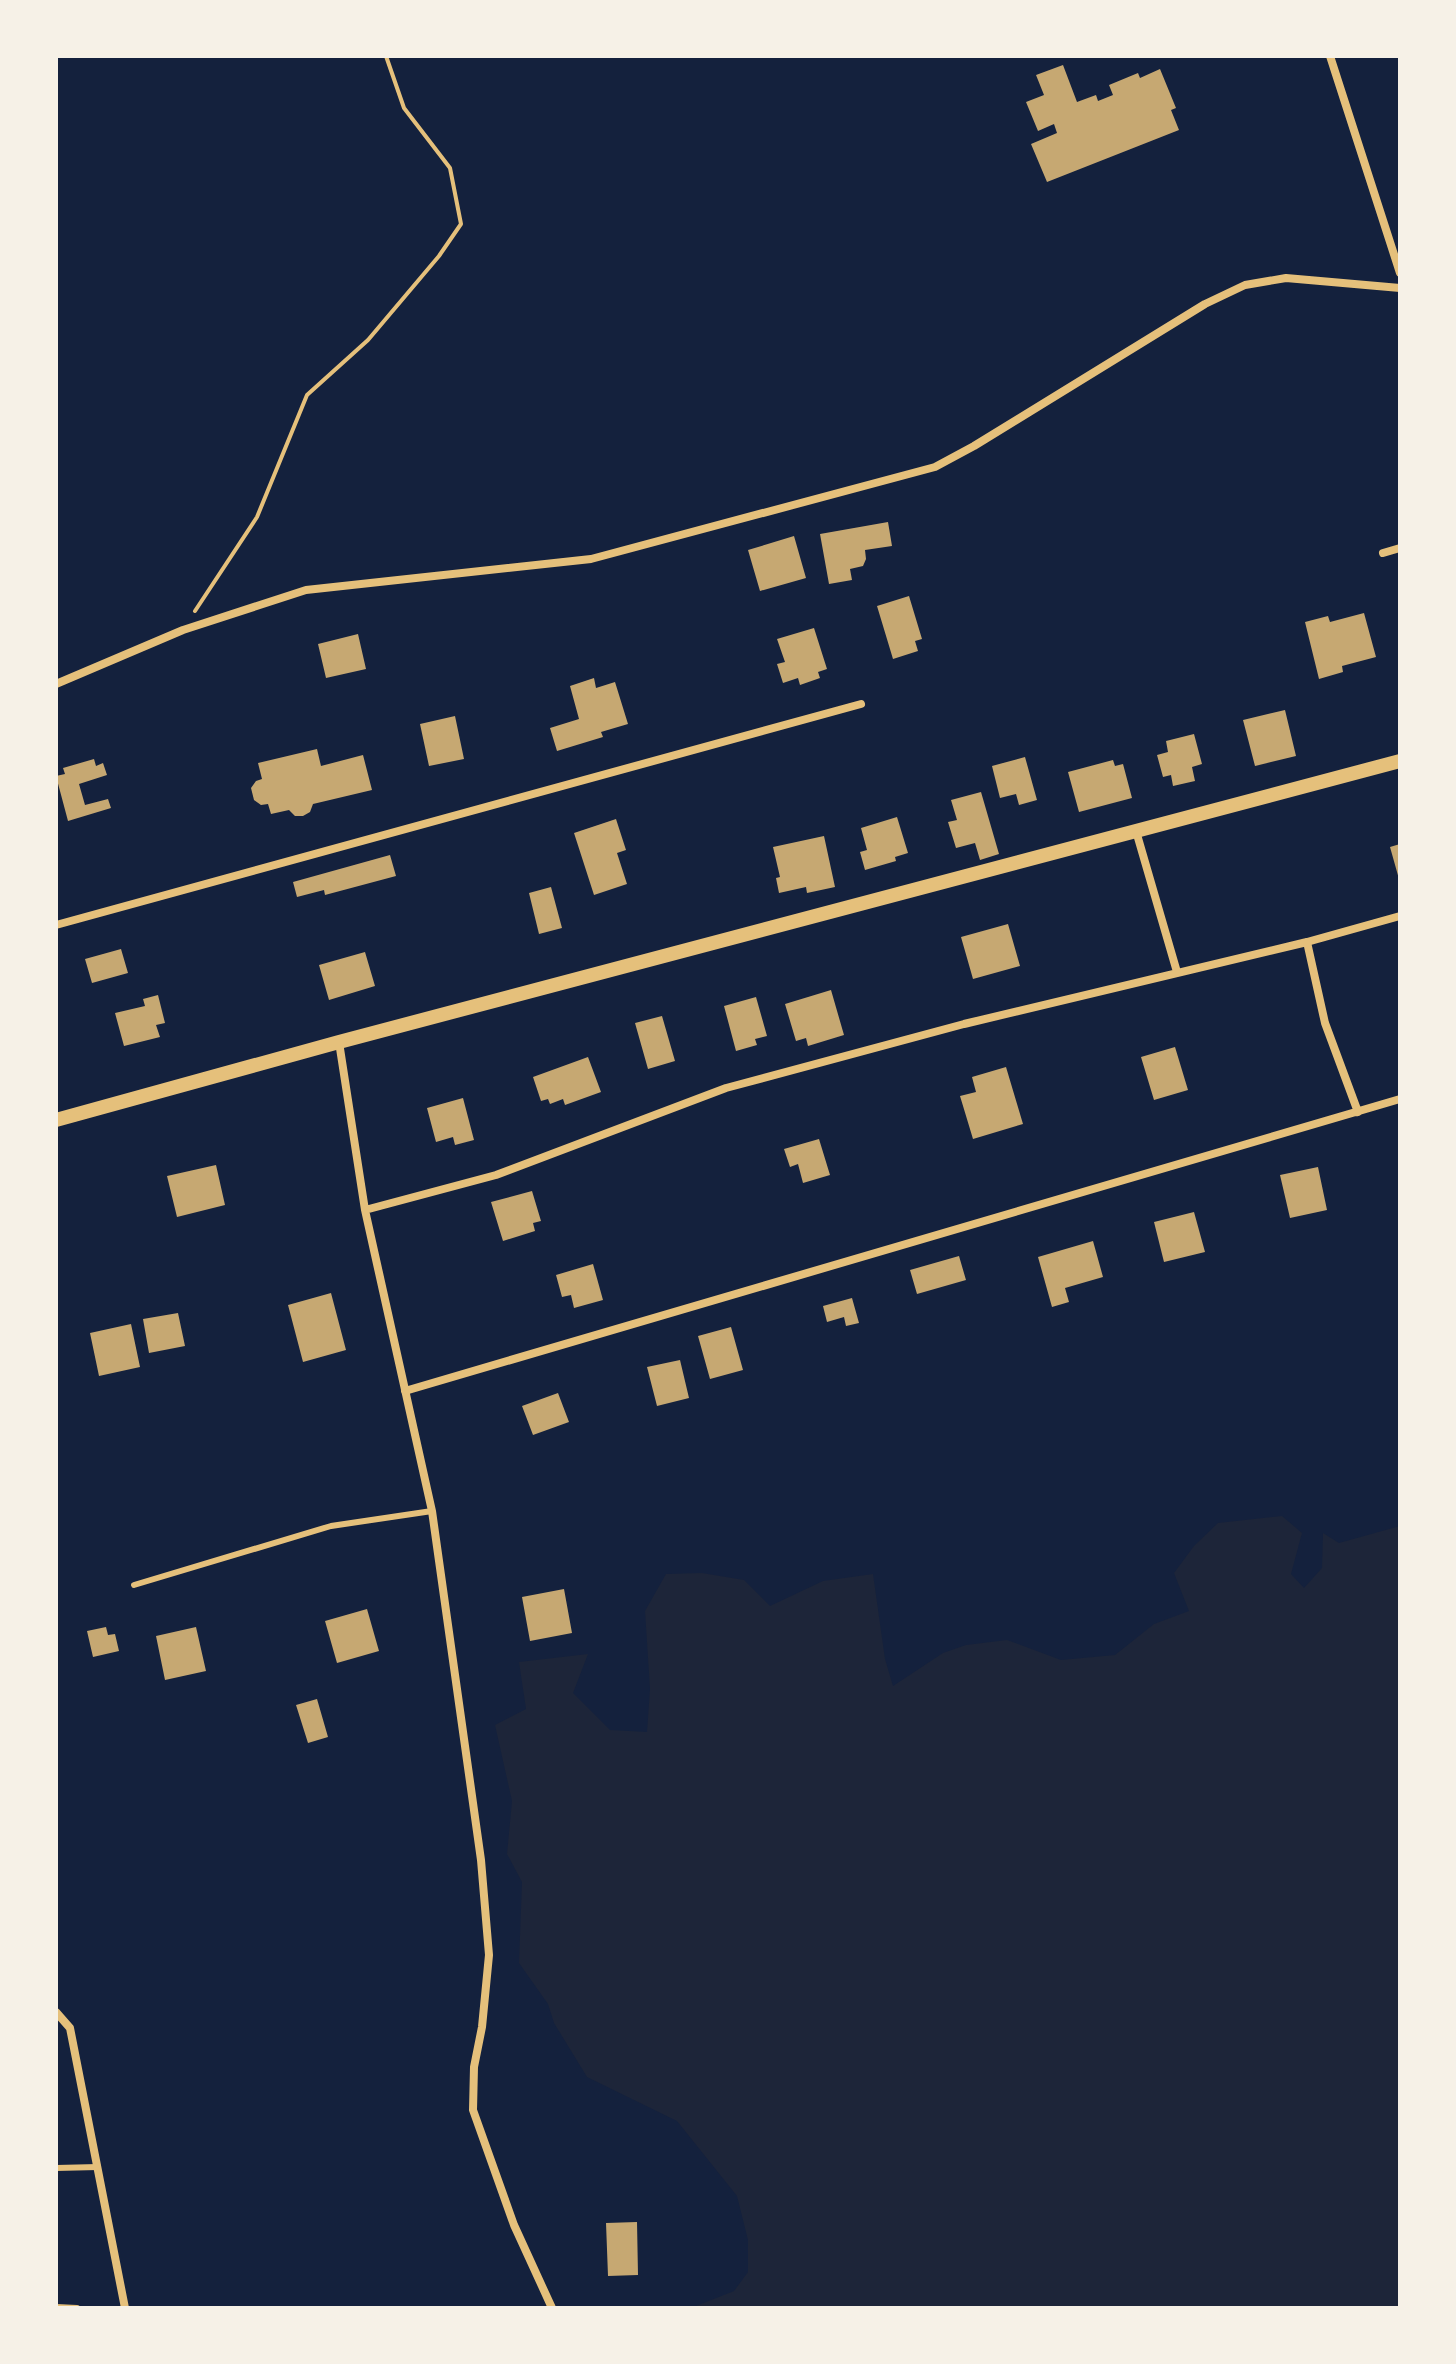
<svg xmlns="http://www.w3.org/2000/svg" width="1456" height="2364" font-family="Spectral,serif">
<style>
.green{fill:#1d2539}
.building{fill:#c6a872}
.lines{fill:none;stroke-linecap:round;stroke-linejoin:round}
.path{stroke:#e5c07b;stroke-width:4}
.service{stroke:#e5c07b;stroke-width:6}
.minor{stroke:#e5c07b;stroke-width:8}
.tertiary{stroke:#e5c07b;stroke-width:14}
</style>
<rect width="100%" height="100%" fill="#14213d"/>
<path class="green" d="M 1282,1516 L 1302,1533 L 1291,1574 L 1304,1588 L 1322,1568 L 1323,1533 L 1339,1543 L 1400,1526 L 1400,2308 L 691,2308 L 734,2291 L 748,2272 L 748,2240 L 737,2196 L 677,2121 L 587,2077 L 554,2023 L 548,2004 L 519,1963 L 522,1882 L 507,1854 L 512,1801 L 495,1725 L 526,1709 L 519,1662 L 588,1654 L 573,1693 L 610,1730 L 647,1732 L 650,1689 L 645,1611 L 666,1574 L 702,1573 L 744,1580 L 770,1606 L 823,1581 L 873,1574 L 885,1659 L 893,1686 L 943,1653 L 966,1645 L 1007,1640 L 1061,1660 L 1115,1655 L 1154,1624 L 1189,1611 L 1174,1573 L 1194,1546 L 1218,1523 Z"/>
<path class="building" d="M 1063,65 L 1077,102 L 1096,95 L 1098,101 L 1113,95 L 1109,85 L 1138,73 L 1140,78 L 1160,69 L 1176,108 L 1171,110 L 1179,130 L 1047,182 L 1031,144 L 1057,133 L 1054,124 L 1038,131 L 1026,102 L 1044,95 L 1036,75 Z
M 888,522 L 892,546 L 865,550 L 866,559 L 863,566 L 850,569 L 852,580 L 829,584 L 820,534 Z
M 794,536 L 806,578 L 760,591 L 748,550 Z
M 909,596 L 922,639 L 915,641 L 918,651 L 893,659 L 877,606 Z
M 1364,613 L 1376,657 L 1342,666 L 1343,672 L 1319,679 L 1305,622 L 1328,616 L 1330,622 Z
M 814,628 L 827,669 L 818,672 L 820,678 L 800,685 L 798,678 L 783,683 L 777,664 L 785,662 L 777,639 Z
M 358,634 L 366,669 L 326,678 L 318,644 Z
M 594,678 L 596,688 L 615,682 L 628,724 L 601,732 L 603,737 L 557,751 L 550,728 L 579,719 L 570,686 Z
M 1285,710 L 1296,756 L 1255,766 L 1243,720 Z
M 455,716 L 464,759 L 429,766 L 420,724 Z
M 1194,734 L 1202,764 L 1192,767 L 1195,781 L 1173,786 L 1171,775 L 1163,777 L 1157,755 L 1168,752 L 1166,741 Z
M 317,749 L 321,766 L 363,755 L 372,790 L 313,804 L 310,812 L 303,816 L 295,816 L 289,810 L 271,814 L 268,804 L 261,805 L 254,800 L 251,788 L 256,781 L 262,779 L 258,763 Z
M 1025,757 L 1037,800 L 1019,805 L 1016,794 L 1000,798 L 992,766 Z
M 94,759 L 96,766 L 103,763 L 107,775 L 79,784 L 85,805 L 108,799 L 111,808 L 68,821 L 56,776 L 65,774 L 63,768 Z
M 1113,760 L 1115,766 L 1123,764 L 1132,798 L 1079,812 L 1068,772 Z
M 981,792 L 999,854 L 980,860 L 975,843 L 956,848 L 948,822 L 957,820 L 951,800 Z
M 897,817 L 908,853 L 895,857 L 896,861 L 865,870 L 860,852 L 867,850 L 861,828 Z
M 616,819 L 626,850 L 617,853 L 627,884 L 594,895 L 574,833 Z
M 824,836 L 835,887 L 807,893 L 806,887 L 779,893 L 776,878 L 780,877 L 773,847 Z
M 1400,844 L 1400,879 L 1399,879 L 1390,847 Z
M 390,855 L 396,876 L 325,895 L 324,890 L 297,897 L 293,882 Z
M 551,887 L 562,928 L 539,934 L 529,893 Z
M 1008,924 L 1020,966 L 973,979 L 961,937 Z
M 121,949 L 128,973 L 92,983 L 85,959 Z
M 365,952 L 375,986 L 329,1000 L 319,965 Z
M 831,990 L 844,1035 L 808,1046 L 806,1038 L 796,1041 L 785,1004 Z
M 158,995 L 165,1023 L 156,1025 L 160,1037 L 124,1046 L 115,1013 L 145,1006 L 143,999 Z
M 756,997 L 767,1036 L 755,1039 L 757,1045 L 736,1051 L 724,1006 Z
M 662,1016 L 675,1061 L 648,1069 L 635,1023 Z
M 1175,1047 L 1188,1090 L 1154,1100 L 1141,1057 Z
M 588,1057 L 601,1092 L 565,1105 L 563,1099 L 550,1104 L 548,1099 L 541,1101 L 533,1077 Z
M 1006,1067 L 1023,1124 L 973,1139 L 960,1096 L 976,1092 L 972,1077 Z
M 463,1098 L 474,1140 L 455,1145 L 453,1137 L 436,1142 L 427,1108 Z
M 819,1139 L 830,1175 L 803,1183 L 798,1164 L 790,1167 L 784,1149 Z
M 216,1165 L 225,1205 L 177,1217 L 167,1176 Z
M 1318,1167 L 1327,1210 L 1290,1218 L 1280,1175 Z
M 532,1191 L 541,1221 L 533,1223 L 535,1231 L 503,1241 L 491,1202 Z
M 1194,1212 L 1205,1252 L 1164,1262 L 1154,1222 Z
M 1093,1241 L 1103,1277 L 1065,1288 L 1069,1302 L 1052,1307 L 1038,1257 Z
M 959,1256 L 966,1280 L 917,1294 L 910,1270 Z
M 593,1264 L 603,1300 L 574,1308 L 571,1295 L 562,1297 L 556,1275 Z
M 331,1293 L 346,1350 L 303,1362 L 288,1305 Z
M 852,1298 L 859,1323 L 846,1326 L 844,1317 L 827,1322 L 823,1306 Z
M 178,1313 L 185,1346 L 149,1353 L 143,1319 Z
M 131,1324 L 140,1367 L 99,1376 L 90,1333 Z
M 731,1327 L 743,1370 L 710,1379 L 698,1336 Z
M 680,1360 L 689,1398 L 657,1406 L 647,1367 Z
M 558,1393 L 569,1422 L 533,1435 L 522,1406 Z
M 564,1589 L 572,1633 L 530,1641 L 522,1597 Z
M 367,1609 L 379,1651 L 337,1663 L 325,1621 Z
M 106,1627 L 108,1635 L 115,1634 L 119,1651 L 93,1657 L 87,1631 Z
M 196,1627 L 206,1671 L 165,1680 L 156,1636 Z
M 317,1699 L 328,1737 L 308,1743 L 296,1705 Z
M 637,2222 L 638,2275 L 608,2276 L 606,2223 Z"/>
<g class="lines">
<path class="path" d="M 195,611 L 257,517 L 307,395 L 368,340 L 439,256 L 461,224 L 450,168 L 404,108 L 386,56"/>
<path class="service" d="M 134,1585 L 331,1526 L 432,1511
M 56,2168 L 98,2167
M 56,2307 L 77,2308"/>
<path class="minor" d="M 1330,56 L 1400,273
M 1383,553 L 1400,548
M 56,684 L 183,630 L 306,590 L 591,559 L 935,467 L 974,446 L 1205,304 L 1245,285 L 1286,278 L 1400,288
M 1136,831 L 1177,972
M 56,925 L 861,704
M 1307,942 L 1325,1023 L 1358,1112
M 339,1042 L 365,1210 L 432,1511 L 481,1860 L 489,1955 L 482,2027 L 474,2067 L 473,2110 L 514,2225 L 552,2308
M 365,1210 L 496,1175 L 726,1088 L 964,1024 L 1307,942 L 1400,916
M 405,1391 L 1400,1099
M 56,2012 L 70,2028 L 125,2308"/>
<path class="tertiary" d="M 56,1120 L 339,1042 L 1400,761"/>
</g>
<rect width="1456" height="2364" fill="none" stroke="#f6f1e7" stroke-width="116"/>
</svg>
